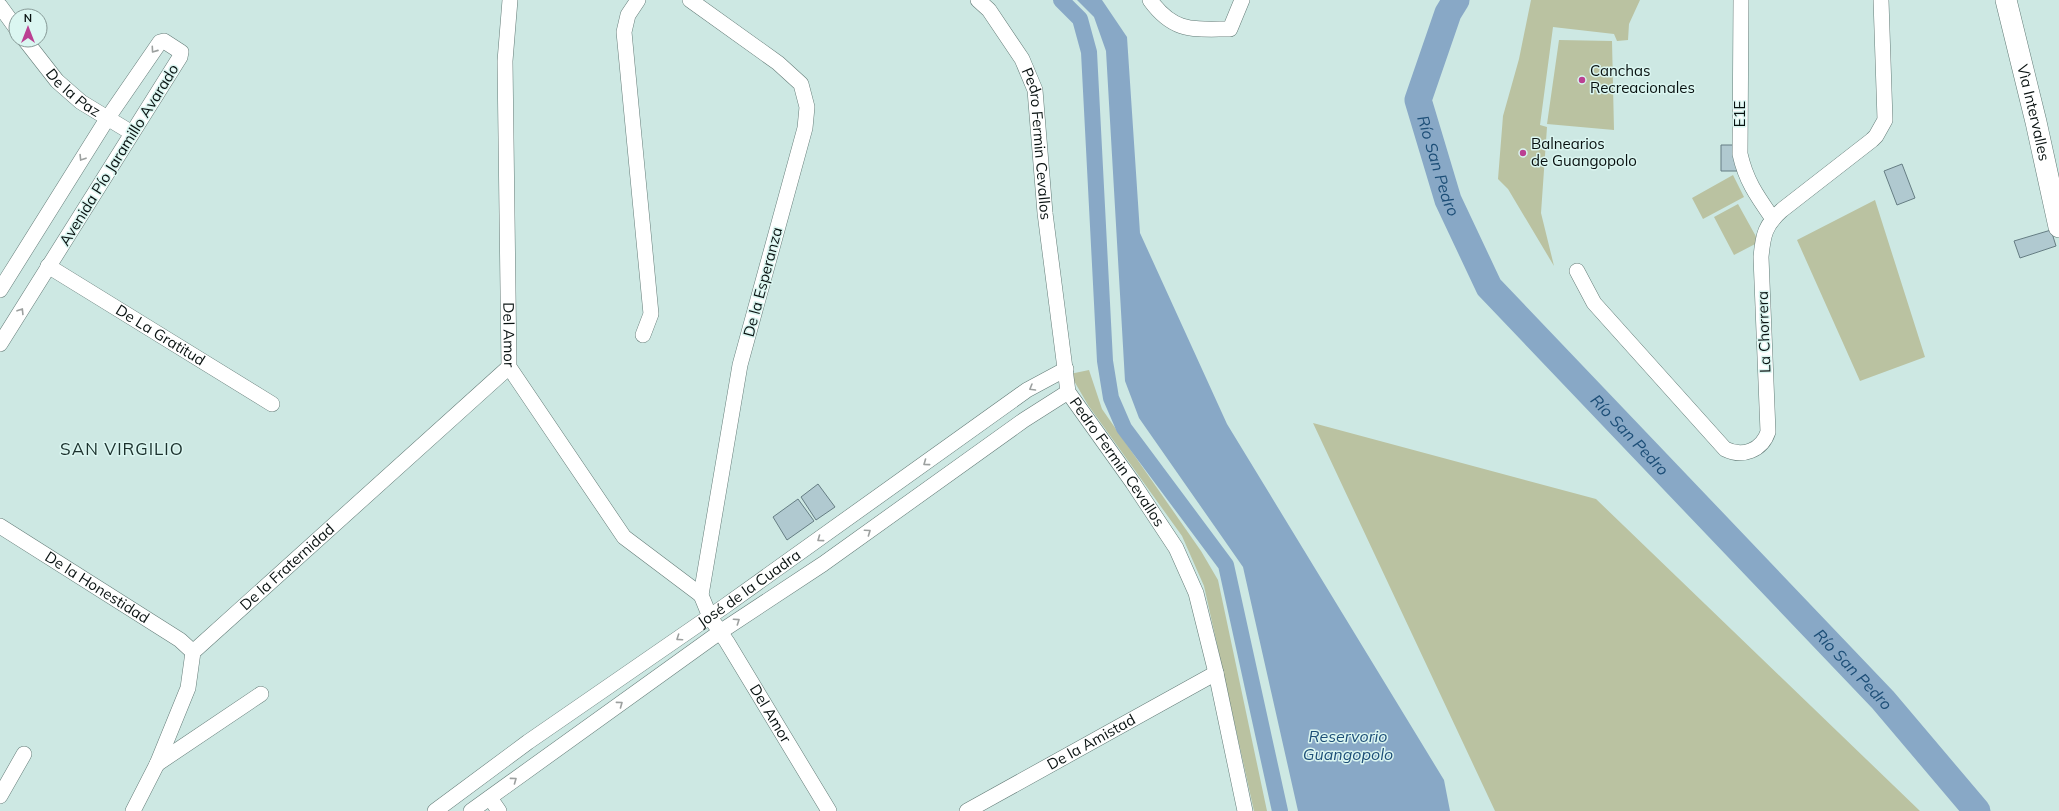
<svg xmlns="http://www.w3.org/2000/svg" width="2059" height="811" font-family="Mulish,sans-serif">
<style>
.green{fill:#bac2a1}
.water{fill:#88a8c6}
.lines{fill:none;stroke-linecap:round;stroke-linejoin:round}
.canal{stroke:#88a8c6;stroke-width:16}
.river{stroke:#88a8c6;stroke-width:27}
.building{fill:#b0c9d0;stroke:#657d83}
.minor-casing{stroke:#647c78;stroke-width:16}
.secondary-casing{stroke:#647c78;stroke-width:22}
.minor{stroke:#fff;stroke-width:15}
.secondary{stroke:#fff;stroke-width:21}
.oneway{stroke:#9ca09f}
.poi-dot{fill:#bb4092;stroke:#dbf6f1;stroke-width:1.5}
.labels{text-anchor:middle;stroke-width:3;stroke-linejoin:round;paint-order:stroke}
.poi-label{font-size:15px;fill:#081110;stroke:#dbf6f1;text-anchor:start}
.street-label{font-size:15px;fill:#081110;stroke:#dbf6f1}
.water-label{font-size:16px;font-style:italic;fill:#1c4e77;stroke:#dbf6f1}
.quarter-label{font-size:17px;letter-spacing:1px;fill:#1a302c;stroke:#dbf6f1}
</style>
<rect width="100%" height="100%" fill="#cde8e3"/>
<path class="green" d="M 1531,0 L 1640,0 L 1629,24 L 1628,40 L 1617,41 L 1614,34 L 1553,27 L 1540,125 L 1547,127 L 1541,213 L 1554,266 L 1508,189 L 1498,179 L 1503,116 L 1519,59 Z
M 1559,40 L 1612,41 L 1614,130 L 1547,124 Z
M 1733,175 L 1744,197 L 1703,219 L 1692,198 Z
M 1875,200 L 1925,357 L 1860,381 L 1797,240 Z
M 1738,204 L 1759,242 L 1734,255 L 1714,217 Z
M 1089,370 L 1102,409 L 1201,551 L 1218,580 L 1267,811 L 1254,811 L 1204,586 L 1182,536 L 1088,405 L 1070,374 Z
M 1313,423 L 1596,499 L 1920,811 L 1495,811 Z"/>
<path class="water" d="M 1077,0 L 1102,0 L 1127,37 L 1140,233 L 1227,424 L 1444,780 L 1450,811 L 1298,811 L 1243,567 L 1139,418 L 1125,381 L 1106,51 L 1094,17 Z"/>
<g class="lines">
<path class="canal" d="M 1061,0 L 1080,19 L 1089,52 L 1105,361 L 1111,398 L 1124,428 L 1226,565 L 1280,811"/>
<path class="river" id="s1" d="M 1456,0 L 1448,13 L 1418,100 L 1448,200 L 1489,287 L 1883,700 L 1977,811"/>
</g>
<path class="building" d="M 1721,145 L 1737,145 L 1737,171 L 1721,171 Z
M 1902,164 L 1915,198 L 1897,205 L 1884,171 Z
M 2051,230 L 2056,246 L 2020,258 L 2014,241 Z
M 818,484 L 835,507 L 816,520 L 801,497 Z
M 798,499 L 814,521 L 787,540 L 773,517 Z"/>
<g class="lines">
<defs>
<g id="minor">
<path id="s2" d="M 510,0 L 505,61 L 509,367 L 624,537 L 701,595"/>
<path d="M 638,0 L 628,15 L 624,32 L 651,314 L 643,335"/>
<path id="s3" d="M 690,0 L 778,63 L 801,84 L 807,107 L 805,128 L 740,365 L 701,595 L 710,617 L 727,642 L 829,811"/>
<path id="s4" d="M 978,0 L 989,10 L 1022,59 L 1035,90 L 1045,213 L 1068,392 L 1133,483 L 1176,548 L 1196,593 L 1216,673 L 1245,811"/>
<path d="M 1150,0 C 1174,33 1193,29 1230,29 L 1242,0"/>
<path d="M 1741,0 L 1740,154 C 1746,181 1757,196 1773,219"/>
<path d="M 0,6 L 16,28"/>
<path id="s5" d="M 25,40 L 57,81 L 81,102 L 132,133"/>
<path id="s6" d="M 48,266 L 272,404"/>
<path d="M 1577,271 L 1594,303 L 1725,449 C 1743,458 1762,450 1768,432 L 1761,257 C 1763,235 1765,225 1782,210 L 1872,140 L 1876,136 L 1885,120 L 1881,0"/>
<path d="M 0,290 L 107,119 L 160,42 L 164,41 L 181,52 L 180,57 L 0,344"/>
<path id="s7" d="M 0,526 L 180,640 L 193,652"/>
<path d="M 157,764 L 261,694"/>
<path d="M 0,796 L 24,754"/>
<path d="M 490,798 L 499,811"/>
<path id="s8" d="M 133,811 L 157,764 L 188,688 L 193,652 L 509,367"/>
<path id="s9" d="M 435,811 L 528,742 L 725,606 L 1027,390 L 1066,369"/>
<path d="M 471,811 L 720,632 L 823,564 L 1024,420 L 1068,392"/>
<path id="s10" d="M 967,811 L 1216,673"/>
</g>
<g id="secondary">
<path id="s11" d="M 2006,0 L 2036,122 L 2059,227"/>
</g>
</defs>
<use href="#minor" class="minor-casing"/>
<use href="#secondary" class="secondary-casing"/>
<use href="#minor" class="minor"/>
<use href="#secondary" class="secondary"/>
</g>
<defs><path id="oneway-chevron" d="M-2-3.5L2.5 0L-2 3.5" fill="none" stroke-width="1.6" stroke-linecap="round" stroke-linejoin="round"/></defs>
<g class="oneway">
<use href="#oneway-chevron" transform="translate(154 50) rotate(125)"/>
<use href="#oneway-chevron" transform="translate(82 158) rotate(122)"/>
<use href="#oneway-chevron" transform="translate(21 311) rotate(-58)"/>
<use href="#oneway-chevron" transform="translate(1032 388) rotate(150)"/>
<use href="#oneway-chevron" transform="translate(926 463) rotate(144)"/>
<use href="#oneway-chevron" transform="translate(868 532) rotate(-35)"/>
<use href="#oneway-chevron" transform="translate(820 539) rotate(144)"/>
<use href="#oneway-chevron" transform="translate(737 621) rotate(-34)"/>
<use href="#oneway-chevron" transform="translate(679 638) rotate(146)"/>
<use href="#oneway-chevron" transform="translate(620 704) rotate(-36)"/>
<use href="#oneway-chevron" transform="translate(514 780) rotate(-36)"/>
</g>
<g class="poi-dot">
<circle cx="1582" cy="80" r="4"/>
<circle cx="1523" cy="153" r="4"/>
</g>
<g class="labels">
<g class="poi-label">
<text x="1590" y="76">Canchas<tspan x="1590" dy="17">Recreacionales</tspan></text>
<text x="1531" y="149">Balnearios<tspan x="1531" dy="17">de Guangopolo</tspan></text>
</g>
<g class="street-label">
<text dy="5" stroke="none"><textPath href="#s5" startOffset="72">De la Paz</textPath></text>
<text dy="5" stroke="none"><textPath href="#s11" startOffset="116">Vìa Intervalles</textPath></text>
<text transform="translate(1740 114) rotate(-90)" y="5">E1E</text>
<text dy="5" stroke="none"><textPath href="#s4" startOffset="161">Pedro Fermin Cevallos</textPath></text>
<text transform="translate(119 155) rotate(-58)" y="5">Avenida Pío Jaramillo Avarado</text>
<text transform="translate(763 282) rotate(-75)" y="5">De la Esperanza</text>
<text transform="translate(1764 332) rotate(-92)" y="5">La Chorrera</text>
<text dy="5" stroke="none"><textPath href="#s2" startOffset="335">Del Amor</textPath></text>
<text dy="5" stroke="none"><textPath href="#s6" startOffset="132">De La Gratitud</textPath></text>
<text dy="5" stroke="none"><textPath href="#s4" startOffset="497">Pedro Fermin Cevallos</textPath></text>
<text dy="5" stroke="none"><textPath href="#s8" startOffset="298">De la Fraternidad</textPath></text>
<text dy="5" stroke="none"><textPath href="#s7" startOffset="115">De la Honestidad</textPath></text>
<text dy="5" stroke="none"><textPath href="#s9" startOffset="385">José de la Cuadra</textPath></text>
<text dy="5" stroke="none"><textPath href="#s3" startOffset="801">Del Amor</textPath></text>
<text dy="5" stroke="none"><textPath href="#s10" startOffset="142">De la Amistad</textPath></text>
</g>
<g class="water-label">
<text dy="6" stroke="none"><textPath href="#s1" startOffset="176">Río San Pedro</textPath></text>
<text dy="6" stroke="none"><textPath href="#s1" startOffset="512">Río San Pedro</textPath></text>
<text dy="6" stroke="none"><textPath href="#s1" startOffset="836">Río San Pedro</textPath></text>
<text x="1348" y="742">Reservorio<tspan x="1348" dy="18">Guangopolo</tspan></text>
</g>
<g class="quarter-label">
<text x="122" y="455">SAN VIRGILIO</text>
</g>
</g>
<g transform="translate(28 28)"><circle r="19" fill="#dbf6f1" stroke="#879a97"/>
<path d="M0-3L7 15L0 10L-7 15Z" fill="#bb4092"/>
<text y="-6" font-size="11" font-weight="bold" text-anchor="middle" fill="#081110">N</text>
</g>
</svg>
